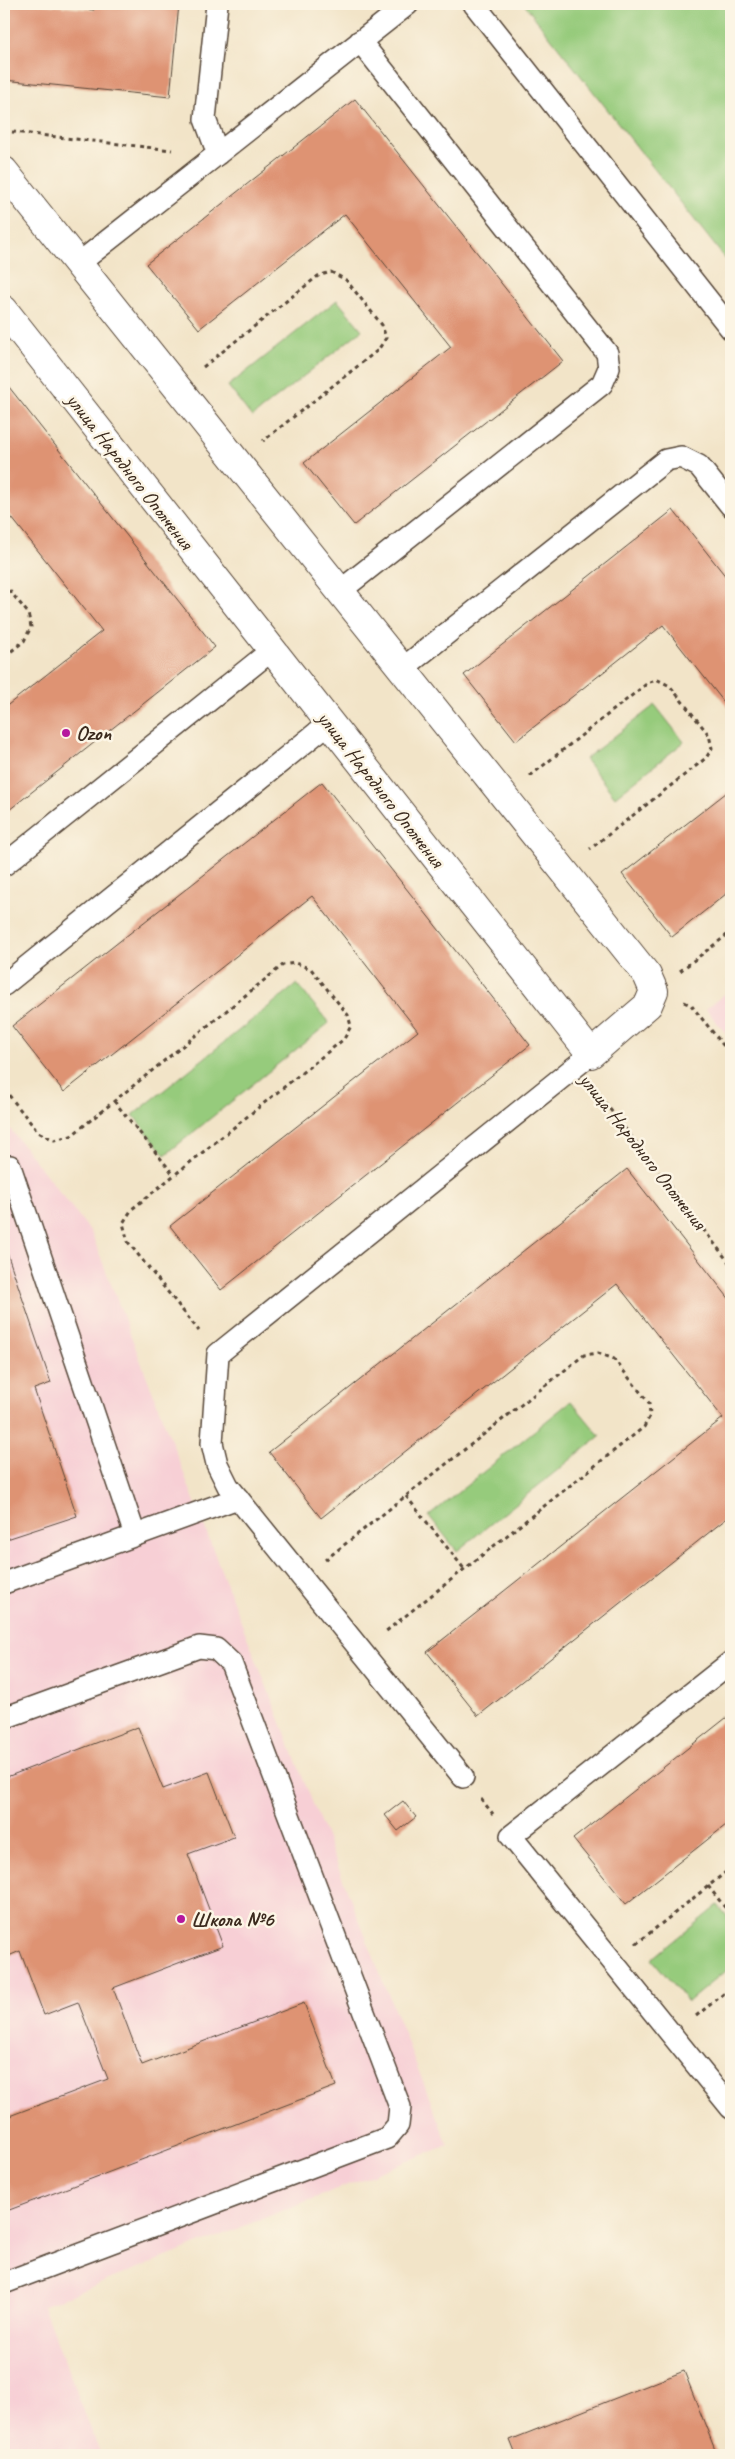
<svg xmlns="http://www.w3.org/2000/svg" width="735" height="2459" font-family="Caveat,sans-serif">
<style>
.built{fill:#f7cfd5}
.park{fill:#96cb7c;stroke:#687a4d}
.building{fill:#de9373}
.lines{fill:none;stroke-linecap:round;stroke-linejoin:round}
.service-casing{stroke:#564638;stroke-width:24}
.minor-casing{stroke:#564638;stroke-width:30}
.path{stroke:#564638;stroke-width:3;stroke-dasharray:4 4;stroke-linecap:butt}
.service{stroke:#fff;stroke-width:21}
.minor{stroke:#fff;stroke-width:28}
.poi-dot{fill:#b5179e;stroke:#fcf5e5;stroke-width:2}
.labels{text-anchor:middle;stroke-width:5;stroke-linejoin:round;paint-order:stroke}
.street-label{font-size:21px;fill:#3b2a1e;stroke:#fcf5e5}
.poi-label{font-size:21px;font-weight:bold;fill:#3b2a1e;stroke:#fcf5e5;text-anchor:start}
</style>
<rect width="100%" height="100%" fill="#fcf5e5"/>
<filter id="ink" filterUnits="userSpaceOnUse"><feTurbulence type="fractalNoise" baseFrequency=".02" numOctaves="2"/><feDisplacementMap in="SourceGraphic" scale="10" xChannelSelector="R" yChannelSelector="G"/><feConvolveMatrix kernelMatrix="1 2 1 2 8 2 1 2 1" color-interpolation-filters="sRGB"/></filter>
<filter id="wash" filterUnits="userSpaceOnUse"><feTurbulence type="fractalNoise" baseFrequency=".0096" numOctaves="4" result="noise"/><feDisplacementMap in="SourceGraphic" scale="20" xChannelSelector="R" yChannelSelector="G"/><feGaussianBlur stdDeviation="1.12" result="paint"/><feColorMatrix in="noise" values="0 0 0 0 0 0 0 0 0 0 0 0 0 0 0 0 0 1.4 0 .05"/><feComposite in="paint" operator="in"/></filter>
<g filter="url(#wash)">
<rect width="100%" height="100%" fill="#f2e4c8"/>
<path class="built" d="M 731,989 L 731,1040 L 706,1009 Z
M 4,1121 L 91,1232 L 236,1609 L 448,2145 L 43,2306 L 101,2455 L 4,2455 Z"/>
<path class="park" d="M 524,4 L 731,4 L 731,266 Z
M 337,300 L 362,330 L 252,417 L 228,386 Z
M 655,705 L 684,742 L 615,797 L 585,759 Z
M 297,984 L 329,1023 L 165,1155 L 133,1115 Z
M 571,1401 L 600,1436 L 457,1551 L 429,1516 Z
M 718,1905 L 731,1921 L 731,1966 L 688,2002 L 652,1959 Z"/>
<g id="blocks">
<path class="building" d="M 4,4 L 38,4 L 94,10 L 95,4 L 179,4 L 170,97 L 4,80 Z
M 355,99 L 563,361 L 354,525 L 304,463 L 451,347 L 345,214 L 199,329 L 146,264 Z
M 5,382 L 215,647 L 4,814 L 4,708 L 102,631 L 4,508 Z
M 673,510 L 731,583 L 731,711 L 663,625 L 516,741 L 464,675 Z
M 322,782 L 530,1045 L 221,1290 L 170,1226 L 418,1031 L 312,896 L 64,1092 L 12,1026 Z
M 731,789 L 731,890 L 672,937 L 622,874 Z
M 627,1169 L 731,1301 L 731,1515 L 478,1716 L 427,1652 L 723,1418 L 617,1284 L 321,1518 L 269,1452 Z
M 4,1244 L 51,1383 L 34,1389 L 77,1516 L 4,1540 Z
M 731,1714 L 731,1821 L 626,1904 L 573,1839 Z
M 138,1727 L 163,1789 L 209,1772 L 234,1837 L 188,1854 L 223,1946 L 113,1988 L 142,2065 L 304,2003 L 336,2086 L 4,2212 L 4,2118 L 108,2079 L 78,2002 L 44,2015 L 20,1951 L 4,1958 L 4,1778 Z
M 403,1801 L 416,1817 L 398,1831 L 385,1815 Z
M 684,2371 L 717,2455 L 516,2455 L 510,2440 Z"/>
</g>
</g>
<g filter="url(#ink)">
<use href="#blocks" fill-opacity="0" stroke="#564638" stroke-width="1"/>
<g class="lines">
<defs>
<path id="service" d="M 217,4 L 205,119 L 218,154
M 474,4 L 731,329
M 78,264 L 408,4
M 340,591 L 602,384 L 609,368 L 607,353 L 360,41
M 402,669 L 666,460 L 681,457 L 699,466 L 731,506
M 4,865 L 272,650
M 4,985 L 329,723
M 10,1166 L 135,1535
M 4,1583 L 238,1498
M 731,1662 L 511,1836 L 731,2108
M 4,1718 L 199,1647 L 216,1649 L 231,1663 L 400,2107 L 398,2125 L 387,2138 L 4,2283
M 463,1777 L 228,1486 L 217,1464 L 212,1443 L 218,1354 L 591,1054"/>
<path id="minor" d="M 4,171 L 647,975 L 654,991 L 648,1005 L 591,1054 L 4,310"/>
</defs>
<use href="#service" class="service-casing"/>
<use href="#minor" class="minor-casing"/>
<path class="path" d="M 4,131 L 172,150
M 203,367 L 318,276 L 331,272 L 346,280 L 382,325 L 386,338 L 378,350 L 263,441
M 4,584 L 28,613 L 31,627 L 24,641 L 4,657
M 530,776 L 649,682 L 658,680 L 670,686 L 709,735 L 712,748 L 706,758 L 590,849
M 680,971 L 731,932
M 684,1002 L 691,1005 L 731,1055
M 4,1089 L 38,1132 L 54,1140 L 71,1136 L 283,965 L 295,963 L 311,969 L 348,1015 L 351,1026 L 344,1039 L 132,1209 L 123,1223 L 128,1242 L 199,1331
M 595,1090 L 731,1265
M 114,1101 L 174,1175
M 406,1496 L 465,1570
M 325,1560 L 584,1355 L 598,1353 L 614,1359 L 649,1403 L 650,1416 L 644,1427 L 385,1632
M 481,1799 L 493,1814
M 708,1886 L 731,1915
M 636,1944 L 731,1868
M 696,2016 L 731,1988"/>
<use href="#service" class="service"/>
<use href="#minor" class="minor"/>
</g>
</g>
<g class="poi-dot">
<circle cx="66" cy="733" r="5"/>
<circle cx="181" cy="1919" r="5"/>
</g>
<g class="labels">
<g class="street-label">
<text transform="translate(130 471) rotate(52)" y="7">улица Народного Ополчения</text>
<text transform="translate(381 789) rotate(52)" y="7">улица Народного Ополчения</text>
<text transform="translate(643 1151) rotate(52)" y="7">улица Народного Ополчения</text>
</g>
<g class="poi-label">
<text x="76" y="740">Ozon</text>
<text x="191" y="1926">Школа №6</text>
</g>
</g>
<rect width="735" height="2459" fill="none" stroke="#fcf5e5" stroke-width="20"/>
</svg>
